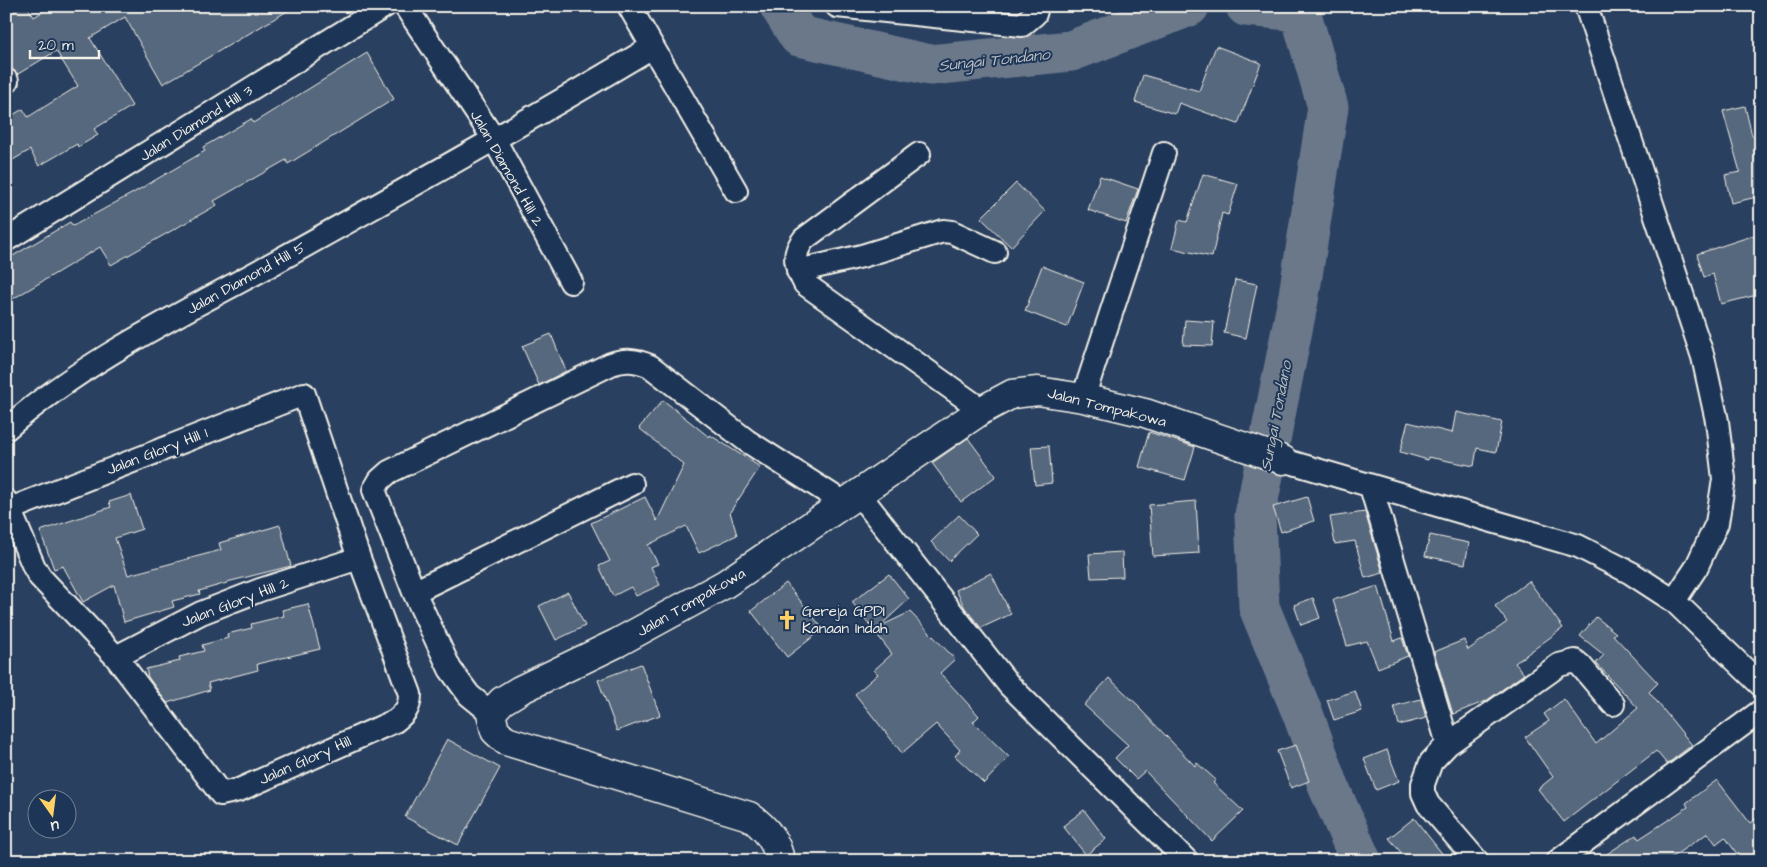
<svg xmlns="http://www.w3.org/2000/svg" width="1767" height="867" font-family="'Architects Daughter',sans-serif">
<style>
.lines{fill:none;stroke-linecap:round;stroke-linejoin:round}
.river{stroke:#6a788a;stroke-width:41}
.building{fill:#56677d;stroke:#f4f1e8}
.street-casing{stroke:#f4f1e8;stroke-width:26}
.secondary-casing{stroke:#f4f1e8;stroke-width:31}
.street{stroke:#1d3557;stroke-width:22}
.secondary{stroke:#1d3557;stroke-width:28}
.labels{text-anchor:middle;stroke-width:4;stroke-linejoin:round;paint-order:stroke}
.street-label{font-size:15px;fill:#f4f1e8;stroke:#1d3557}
.poi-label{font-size:15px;fill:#f4f1e8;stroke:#1d3557;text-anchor:start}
.water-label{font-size:16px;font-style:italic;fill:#bdc1c2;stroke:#1d3557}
</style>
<rect width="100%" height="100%" fill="#2a4060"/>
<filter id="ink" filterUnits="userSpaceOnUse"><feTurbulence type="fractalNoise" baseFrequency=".02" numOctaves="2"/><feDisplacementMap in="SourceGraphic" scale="10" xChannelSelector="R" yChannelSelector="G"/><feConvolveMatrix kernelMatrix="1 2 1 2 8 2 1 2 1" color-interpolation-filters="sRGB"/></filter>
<g filter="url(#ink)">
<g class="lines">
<path class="river" d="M 780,6 L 799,36 L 930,65 L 1071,51 L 1189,6
M 1246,6 L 1300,11 L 1328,107 L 1299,295 L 1255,515 L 1259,607 L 1304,717 L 1330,790 L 1361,861"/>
</g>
<path class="building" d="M 23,6 L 27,6 L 34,17 L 52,6 L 296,6 L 163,84 L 125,17 L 90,38 L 132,106 L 94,129 L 98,135 L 78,147 L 77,144 L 39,166 L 30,150 L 6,164 L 6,119 L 23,109 L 28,117 L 78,86 L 56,51 L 18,74 L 7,67 L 6,16 Z
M 1216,46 L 1261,63 L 1238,124 L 1179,103 L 1175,114 L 1135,102 L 1143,75 L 1199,91 Z
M 367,53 L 394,99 L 288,164 L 286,160 L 214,201 L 217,205 L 111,265 L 100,247 L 6,303 L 6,260 L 70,222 L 73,226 L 133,193 L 205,151 L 203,147 L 251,119 L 253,123 Z
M 1745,106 L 1752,136 L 1761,133 L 1761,196 L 1731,203 L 1725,175 L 1740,172 L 1723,111 Z
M 1203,174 L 1238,184 L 1228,215 L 1222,213 L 1212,257 L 1172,248 L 1179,220 L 1187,222 Z
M 1100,176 L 1138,189 L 1126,223 L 1088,210 Z
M 1016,183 L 1045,211 L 1011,247 L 981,218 Z
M 1761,233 L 1761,294 L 1721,304 L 1713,274 L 1704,277 L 1697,254 Z
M 1042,266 L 1084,282 L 1067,327 L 1025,311 Z
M 1235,280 L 1257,284 L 1246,338 L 1224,333 Z
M 1185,320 L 1214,322 L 1212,346 L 1183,345 Z
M 551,334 L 566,371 L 539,385 L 522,346 Z
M 663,400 L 709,437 L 710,435 L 760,467 L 730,512 L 737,535 L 699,553 L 686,526 L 648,545 L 658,564 L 651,567 L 660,585 L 636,596 L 631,587 L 613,596 L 599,566 L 610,561 L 591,523 L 645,497 L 657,521 L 684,465 L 639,428 Z
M 1456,412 L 1502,422 L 1496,452 L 1477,448 L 1474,466 L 1428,457 L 1428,460 L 1400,452 L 1408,422 L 1452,433 Z
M 1149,432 L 1195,447 L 1185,480 L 1139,467 Z
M 968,438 L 996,476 L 961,502 L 932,463 Z
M 1049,446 L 1052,483 L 1035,485 L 1031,447 Z
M 131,495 L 142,529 L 115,538 L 128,575 L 221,550 L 219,543 L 280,525 L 291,566 L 227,582 L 227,583 L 199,591 L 200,594 L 172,601 L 174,607 L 124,622 L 114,585 L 83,602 L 63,566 L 54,569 L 40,531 L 111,507 L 109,502 Z
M 1307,497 L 1314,521 L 1281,532 L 1273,507 Z
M 1196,501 L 1199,553 L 1153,556 L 1149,505 Z
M 1365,512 L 1383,573 L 1365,578 L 1355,541 L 1335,544 L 1330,517 Z
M 959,515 L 977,534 L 949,561 L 931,542 Z
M 1430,535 L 1469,543 L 1465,564 L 1425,556 Z
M 1122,552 L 1123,577 L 1091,578 L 1089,554 Z
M 991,573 L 1011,614 L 981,628 L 965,608 L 956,590 Z
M 889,574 L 909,599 L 879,627 L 910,612 L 955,659 L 940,673 L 979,716 L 973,722 L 1009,757 L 984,783 L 955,756 L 960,750 L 936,724 L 902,753 L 855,694 L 878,674 L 874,670 L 892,654 L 852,602 Z
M 1529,581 L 1563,628 L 1515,663 L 1524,674 L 1486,701 L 1453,714 L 1434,652 L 1464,640 L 1468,650 L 1507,622 L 1495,606 Z
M 786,583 L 823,629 L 787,657 L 751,611 Z
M 1378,586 L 1394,641 L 1402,638 L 1408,656 L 1378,668 L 1367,641 L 1347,646 L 1333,600 Z
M 568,592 L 585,626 L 556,640 L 539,606 Z
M 1313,598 L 1320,618 L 1301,625 L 1294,605 Z
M 308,604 L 320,649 L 257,664 L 258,670 L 208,683 L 210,690 L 167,703 L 148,677 L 146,669 L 180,661 L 179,657 L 204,651 L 202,645 L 228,638 L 227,634 L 252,628 L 251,624 L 284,616 L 282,610 Z
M 1596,617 L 1616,633 L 1613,635 L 1658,683 L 1649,692 L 1692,745 L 1667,764 L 1656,751 L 1564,822 L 1538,789 L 1553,777 L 1525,737 L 1549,721 L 1544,714 L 1564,699 L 1596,744 L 1638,708 L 1596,663 L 1604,655 L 1580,636 Z
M 641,664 L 660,715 L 617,731 L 598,680 Z
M 1109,678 L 1140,707 L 1139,708 L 1195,766 L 1197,763 L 1216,780 L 1213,783 L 1243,811 L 1212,841 L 1145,771 L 1136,779 L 1115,758 L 1128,745 L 1084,705 Z
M 1355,691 L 1362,711 L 1334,720 L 1327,700 Z
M 1421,699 L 1426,718 L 1399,725 L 1394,706 Z
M 447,739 L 500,768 L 458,845 L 405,817 Z
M 1296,745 L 1309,781 L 1291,788 L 1277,751 Z
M 1387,750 L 1399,781 L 1376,790 L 1364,759 Z
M 1717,780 L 1750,823 L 1761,815 L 1761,861 L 1742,861 L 1725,837 L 1716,844 L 1708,833 L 1666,861 L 1596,861 L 1636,835 L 1639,839 L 1688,807 L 1686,803 Z
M 1084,810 L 1106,839 L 1086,855 L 1063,826 Z
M 1414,818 L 1448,861 L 1408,861 L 1389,838 Z"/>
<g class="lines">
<defs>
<path id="street" d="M 405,6 L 494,139 L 571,282
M 629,6 L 736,191
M 837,6 L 1022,25 L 1035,14 L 1037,6
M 1586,6 L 1703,357 L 1717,421 L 1724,479 L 1717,523 L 1696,568 L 1674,601
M 6,80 L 7,81
M 919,154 L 804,239 C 791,255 796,267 805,284 L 982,410
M 6,240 L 385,6
M 798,271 L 862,256 L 943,231 L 952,232 L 995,252
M 1083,398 L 1164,153
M 6,429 C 85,360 181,314 272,264 C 400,193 527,122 652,47
M 1283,460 L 1578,546 L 1631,573 L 1674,601 L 1761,685
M 1371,487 L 1448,744
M 858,493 L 1009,685 L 1187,861
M 6,501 L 34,567 L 40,577 L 116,657 L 221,794 L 239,790 L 395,721 C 405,713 410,708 410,694 L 359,558 L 304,394 L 10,509
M 414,592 L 632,484
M 116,657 L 201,613 L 260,590 L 359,558
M 491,713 L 469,695 L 450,669 L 414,592 L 374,490 L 380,480 L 389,472 L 611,364 C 625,359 636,360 650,366 L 747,441 L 844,503
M 1477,861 L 1428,804 L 1423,793 L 1423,784 L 1431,762 L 1448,744 L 1559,665 L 1575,661 L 1581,666 L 1613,704
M 1558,861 L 1761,711"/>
<path id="secondary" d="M 780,861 C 777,841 765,827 749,816 L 506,741 L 495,731 L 491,713 L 502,701 L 520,690 L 617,643 L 725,584 L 982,410 L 1012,394 L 1038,391 L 1083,398 L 1145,413 L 1283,460"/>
</defs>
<use href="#street" class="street-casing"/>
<use href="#secondary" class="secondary-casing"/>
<use href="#street" class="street"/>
<use href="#secondary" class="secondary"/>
</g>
</g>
<defs>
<symbol id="church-bare" viewBox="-9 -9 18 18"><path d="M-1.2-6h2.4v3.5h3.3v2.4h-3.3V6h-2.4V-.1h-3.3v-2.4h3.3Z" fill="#ffd166" stroke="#1d3557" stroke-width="2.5" paint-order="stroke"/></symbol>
</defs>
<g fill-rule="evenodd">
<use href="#church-bare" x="773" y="606" width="28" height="28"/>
</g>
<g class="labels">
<g class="street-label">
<text transform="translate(196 123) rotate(-32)" y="5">Jalan Diamond Hill 3</text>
<text transform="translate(507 168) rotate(60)" y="5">Jalan Diamond Hill 2</text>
<text transform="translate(246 278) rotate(-29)" y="5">Jalan Diamond Hill 5</text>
<text transform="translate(1107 407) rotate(14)" y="5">Jalan Tompakowa</text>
<text transform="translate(157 451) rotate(-21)" y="5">Jalan Glory Hill 1</text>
<text transform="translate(235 602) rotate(-21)" y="5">Jalan Glory Hill 2</text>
<text transform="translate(691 602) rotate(-30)" y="5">Jalan Tompakowa</text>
<text transform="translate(305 760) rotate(-24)" y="5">Jalan Glory Hill</text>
</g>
<g class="poi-label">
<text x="802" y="616">Gereja GPDI<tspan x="802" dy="17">Kanaan Indah</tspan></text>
</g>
<g class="water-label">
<text transform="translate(994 59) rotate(-6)" y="6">Sungai Tondano</text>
<text transform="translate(1275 416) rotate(-79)" y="6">Sungai Tondano</text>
</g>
</g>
<rect width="1767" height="867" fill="none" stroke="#1d3557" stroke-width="25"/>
<rect x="12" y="12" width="1742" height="842" fill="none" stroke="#f4f1e8" stroke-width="2" filter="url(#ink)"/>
<g transform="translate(52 814) rotate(166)"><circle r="24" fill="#1d3557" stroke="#738091"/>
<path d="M0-4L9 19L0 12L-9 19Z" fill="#ffd166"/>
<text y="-8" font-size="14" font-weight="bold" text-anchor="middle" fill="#f4f1e8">U</text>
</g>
<path d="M30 50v8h69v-8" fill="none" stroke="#f4f1e8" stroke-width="2.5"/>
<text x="38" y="50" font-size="15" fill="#f4f1e8" stroke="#1d3557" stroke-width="4" paint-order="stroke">20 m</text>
</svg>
